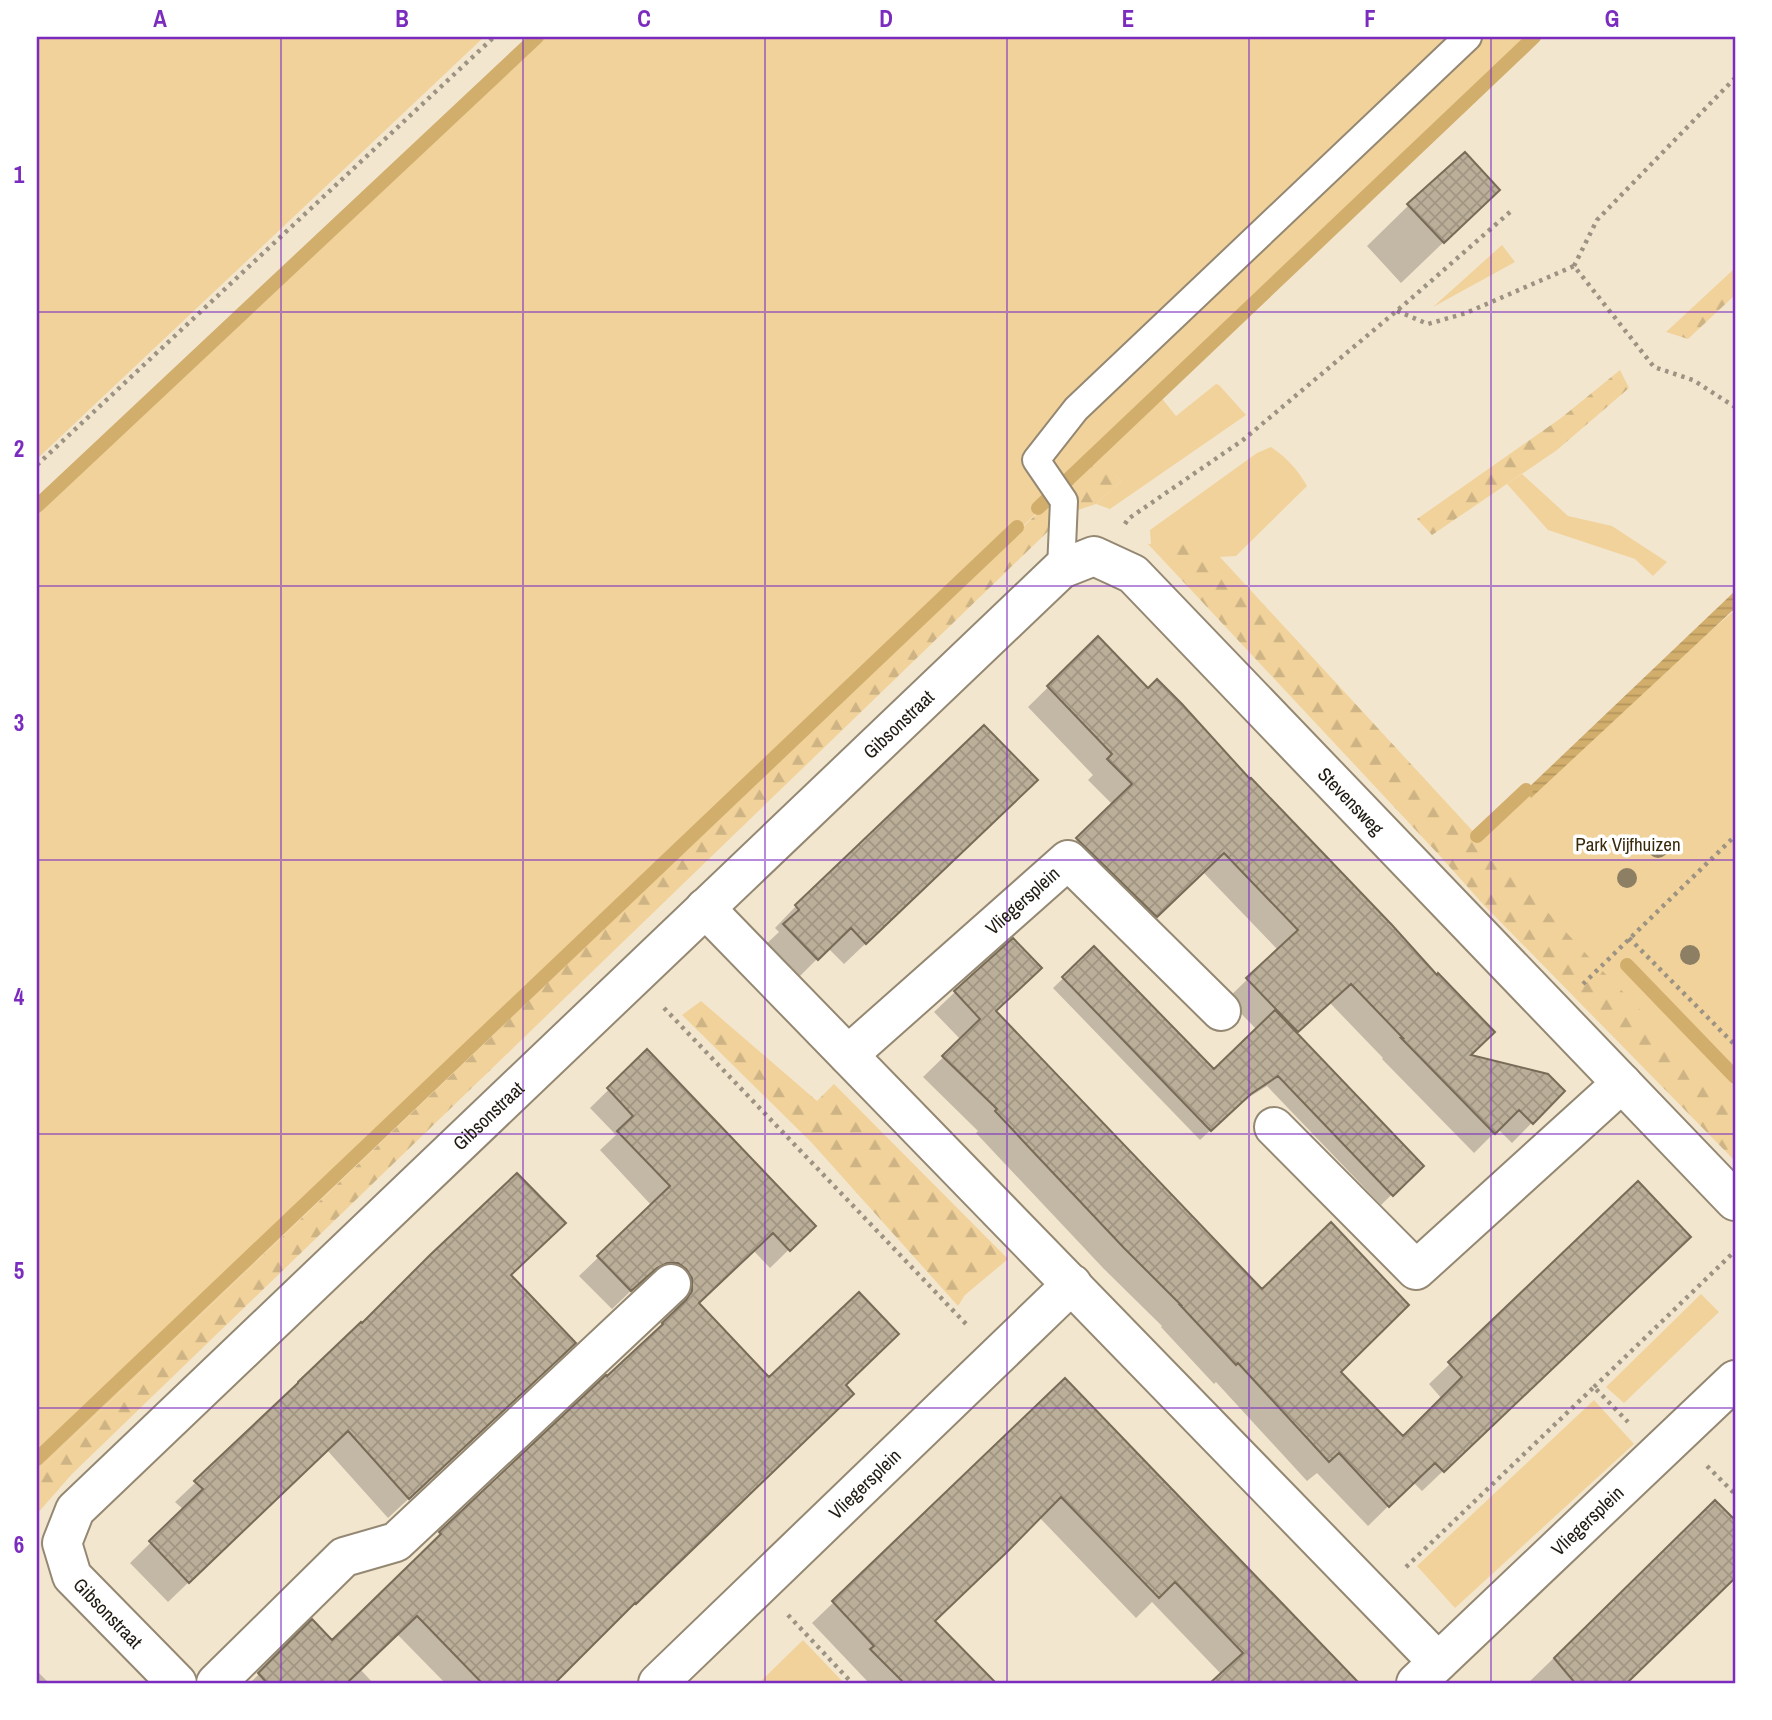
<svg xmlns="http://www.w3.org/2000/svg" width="1772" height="1720" font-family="'Archivo Narrow',sans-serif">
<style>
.green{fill:#f1d29b}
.forest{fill:url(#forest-firs)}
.water{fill:url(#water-rules)}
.shadow{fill:#0003}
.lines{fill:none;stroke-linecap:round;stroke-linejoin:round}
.stream{stroke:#d2ae6c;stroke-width:14}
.building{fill:url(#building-cross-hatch);stroke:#786c58;stroke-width:2}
.lane-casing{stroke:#948873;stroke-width:30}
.street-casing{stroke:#948873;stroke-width:42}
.path{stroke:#9d9382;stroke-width:4.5;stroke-dasharray:3.5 5;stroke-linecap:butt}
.lane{stroke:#fff;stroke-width:26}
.street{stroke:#fff;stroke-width:38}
.tree{fill:#8d7f63}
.grid{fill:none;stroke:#7b2cbf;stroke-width:2;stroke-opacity:0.55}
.labels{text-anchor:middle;stroke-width:7;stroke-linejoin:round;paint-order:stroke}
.street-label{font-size:19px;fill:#1f1a12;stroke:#fff}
.park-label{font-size:19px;fill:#392a0b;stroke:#fff}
.neatline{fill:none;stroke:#7b2cbf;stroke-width:2.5}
.grid-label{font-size:23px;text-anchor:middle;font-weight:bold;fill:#7b2cbf}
</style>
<defs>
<pattern id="forest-firs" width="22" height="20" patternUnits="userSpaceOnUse" patternTransform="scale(1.75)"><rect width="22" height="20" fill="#f1d29b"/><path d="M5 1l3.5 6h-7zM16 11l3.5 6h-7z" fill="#ceb484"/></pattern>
<pattern id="water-rules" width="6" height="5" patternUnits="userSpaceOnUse" patternTransform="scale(1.75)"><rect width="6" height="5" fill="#d2ae6c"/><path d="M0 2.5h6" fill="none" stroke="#b4955d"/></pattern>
<pattern id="building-cross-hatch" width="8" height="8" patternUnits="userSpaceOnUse" patternTransform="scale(1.75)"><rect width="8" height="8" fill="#bcaf99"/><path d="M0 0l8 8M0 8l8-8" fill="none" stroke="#a19683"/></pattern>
</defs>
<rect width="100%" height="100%" fill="#f3e6cf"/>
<path class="green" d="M 37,37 L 484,37 L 37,459 Z
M 529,37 L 1534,37 L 1160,396 L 1176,416 L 1216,384 L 1219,385 L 1246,415 L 1110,509 L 1096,504 L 1121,481 L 1095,457 L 37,1472 L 37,501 Z
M 1502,245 L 1515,262 L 1433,307 Z
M 1271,447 C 1286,457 1298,470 1307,486 L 1236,556 L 1220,557 L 1151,544 L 1150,530 L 1257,453 Z
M 1522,474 L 1568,516 L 1612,526 L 1667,562 L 1653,576 L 1635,559 L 1548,530 L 1507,484 Z
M 1735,610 L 1735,1108 L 1470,835 L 1526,790 Z
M 1701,1294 L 1719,1312 L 1624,1403 L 1606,1387 Z
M 1594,1400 L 1634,1444 L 1455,1608 L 1417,1566 Z
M 803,1640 L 844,1683 L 759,1683 Z"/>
<path class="forest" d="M 1735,268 L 1735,295 L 1688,339 L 1666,332 Z
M 1620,370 L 1629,388 L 1557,450 L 1432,535 L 1417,519 L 1561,418 Z
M 1096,457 L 1121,481 L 1096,504 L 1066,514 L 72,1474 L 37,1514 L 37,1472 Z
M 1184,542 L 1220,557 L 1588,956 L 1735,1107 L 1735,1161 L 1481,902 L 1440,856 L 1148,544 Z
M 701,1001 L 817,1101 L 834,1084 L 1008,1259 L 965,1295 L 958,1306 L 811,1142 L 682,1015 Z"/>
<path class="water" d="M 1735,591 L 1735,611 L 1732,611 L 1531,798 L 1526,790 Z"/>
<path class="shadow" d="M 1498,190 L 1401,283 L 1367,246 L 1409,205 Z
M 1097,639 L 1468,1056 L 1563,1091 L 1512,1143 L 1498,1129 L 1474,1153 L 1382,1059 L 1383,1058 L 1330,1003 L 1296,1034 L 1421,1166 L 1381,1205 L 1267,1086 L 1238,1104 L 1200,1140 L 1053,988 L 1094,949 L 1214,1071 L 1257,1030 L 1227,999 L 1278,950 L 1203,872 L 1136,936 L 1057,859 L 1113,805 L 1088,780 L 1093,775 L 1028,707 Z
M 1015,802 L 844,964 L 828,948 L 796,980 L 763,947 L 779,932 L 775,928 L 796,906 Z
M 1013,940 L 995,1012 L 1403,1438 L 1442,1399 L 1429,1384 L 1638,1184 L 1668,1258 L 1422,1491 L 1413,1482 L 1368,1526 L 1317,1473 L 1307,1481 L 1216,1382 L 1214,1384 L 1161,1327 L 1162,1326 L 1104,1269 L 976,1133 L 978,1131 L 923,1077 L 961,1040 L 934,1012 L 955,992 Z
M 647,1052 L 813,1226 L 770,1268 L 753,1250 L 697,1303 L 769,1379 L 844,1386 L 833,1413 L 551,1683 L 445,1683 L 397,1634 L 360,1669 L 373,1683 L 250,1683 L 312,1622 L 332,1643 L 423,1554 L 421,1552 L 440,1533 L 606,1377 L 607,1378 L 670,1318 L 674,1311 L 674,1298 L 647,1281 L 636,1286 L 612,1309 L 579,1276 L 652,1206 L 600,1150 L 616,1135 L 590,1108 Z
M 509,1275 L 554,1363 L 388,1518 L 327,1450 L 168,1602 L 130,1563 L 184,1510 L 175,1502 L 279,1404 Z
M 1065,1381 L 1344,1670 L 1331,1683 L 1214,1683 L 1222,1675 L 1152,1602 L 1136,1618 L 1039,1517 L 933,1621 L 994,1683 L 869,1683 L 812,1623 Z
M 1715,1502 L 1735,1522 L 1735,1576 L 1624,1683 L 1528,1683 Z
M 37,1671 L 49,1683 L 37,1683 Z"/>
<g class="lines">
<path class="stream" d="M 37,506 L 537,37
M 1038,508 L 1534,37
M 1477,836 L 1526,790
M 1627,965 L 1735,1077
M 37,1459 L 1017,527"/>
</g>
<path class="building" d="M 1465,152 L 1500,190 L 1444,243 L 1407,204 Z
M 1098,636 L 1148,688 L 1157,679 L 1182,704 L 1250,779 L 1251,778 L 1392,925 L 1437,975 L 1438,973 L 1495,1032 L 1471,1055 L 1548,1074 L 1565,1091 L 1533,1124 L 1519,1110 L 1495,1134 L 1401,1038 L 1403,1038 L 1351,984 L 1298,1032 L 1246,978 L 1298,930 L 1224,853 L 1157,917 L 1076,838 L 1132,784 L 1107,759 L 1112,754 L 1047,686 Z
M 984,725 L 1038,780 L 866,944 L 851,928 L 818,960 L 783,924 L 799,910 L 795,905 Z
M 1013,938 L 1042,968 L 996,1011 L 1262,1289 L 1331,1222 L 1409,1305 L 1341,1372 L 1403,1436 L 1462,1377 L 1448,1362 L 1638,1181 L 1691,1237 L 1444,1472 L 1435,1463 L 1389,1507 L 1339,1453 L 1329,1462 L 1238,1363 L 1236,1365 L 1180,1305 L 1181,1305 L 1124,1248 L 1039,1158 L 995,1111 L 997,1109 L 942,1056 L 980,1019 L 954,991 Z
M 1094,946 L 1214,1069 L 1275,1010 L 1424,1166 L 1393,1196 L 1278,1076 L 1251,1094 L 1211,1131 L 1062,977 Z
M 647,1049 L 816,1226 L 790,1251 L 773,1233 L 699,1303 L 769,1377 L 859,1292 L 899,1334 L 846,1385 L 854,1394 L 636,1604 L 635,1603 L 555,1683 L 482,1683 L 417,1616 L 347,1683 L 267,1683 L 258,1673 L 312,1619 L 332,1640 L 441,1534 L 439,1532 L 606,1375 L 607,1376 L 663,1324 L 662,1323 L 686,1300 L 692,1291 L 692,1278 L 686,1269 L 678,1263 L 667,1263 L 657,1268 L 631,1291 L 597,1256 L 670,1186 L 617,1131 L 633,1116 L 607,1088 Z
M 517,1173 L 566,1223 L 511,1275 L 576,1343 L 409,1499 L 348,1431 L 189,1583 L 149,1541 L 203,1489 L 194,1481 L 298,1383 L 298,1382 L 361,1322 L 362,1323 L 430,1255 Z
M 1065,1378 L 1194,1512 L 1359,1683 L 1210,1683 L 1243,1653 L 1175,1582 L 1159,1598 L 1061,1497 L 1007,1552 L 935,1621 L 996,1683 L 904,1683 L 870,1649 L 874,1646 L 832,1601 Z
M 1715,1500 L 1735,1520 L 1735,1578 L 1627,1683 L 1575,1683 L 1554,1658 Z"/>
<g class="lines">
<defs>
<path id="lane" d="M 1061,569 L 1064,501 L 1036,460 L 1076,409 L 1468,37"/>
<g id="street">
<path d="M 705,908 L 1438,1662"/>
<path id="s1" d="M 848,1055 L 1068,860 L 1221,1011"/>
<path d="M 1274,1127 L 1416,1270 L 1622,1083"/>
<path id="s2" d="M 177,1683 L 72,1576 L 62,1543 L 75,1510 L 1061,569 L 1094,556 L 1133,574 L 1735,1201"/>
<path d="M 216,1683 L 344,1557 L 396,1542 L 671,1284"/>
<path id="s3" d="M 658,1683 L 1072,1284"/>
<path id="s4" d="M 1416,1683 L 1735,1380"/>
</g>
</defs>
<use href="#lane" class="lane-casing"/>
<use href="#street" class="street-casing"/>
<path class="path" d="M 1574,266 L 1597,220 L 1735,78
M 1397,311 L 1428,324 L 1466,313 L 1574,266 L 1654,367 L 1693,380 L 1735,407
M 37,465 L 494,37
M 1125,524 L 1128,519 L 1243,440 L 1406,303 L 1510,212
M 1629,938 L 1735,1045
M 1583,984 L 1735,836
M 664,1008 L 967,1325
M 1594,1387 L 1735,1251
M 1707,1466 L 1735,1494
M 1406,1567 L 1594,1387 L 1628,1422
M 788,1615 L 852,1683"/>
<use href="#lane" class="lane"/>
<use href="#street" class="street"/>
</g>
<g class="tree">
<circle cx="1658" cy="848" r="10"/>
<circle cx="1627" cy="878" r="10"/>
<circle cx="1690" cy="955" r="10"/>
</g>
<path class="grid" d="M 281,37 L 281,1683M 523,37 L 523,1683M 765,37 L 765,1683M 1007,37 L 1007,1683M 1249,37 L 1249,1683M 1491,37 L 1491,1683M 37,312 L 1735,312M 37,586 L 1735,586M 37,860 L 1735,860M 37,1134 L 1735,1134M 37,1408 L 1735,1408"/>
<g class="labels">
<g class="street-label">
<text dy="7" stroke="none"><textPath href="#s2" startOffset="1358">Gibsonstraat</textPath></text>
<text dy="7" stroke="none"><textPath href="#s2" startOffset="1976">Stevensweg</textPath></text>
<text dy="7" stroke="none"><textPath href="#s1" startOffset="233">Vliegersplein</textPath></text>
<text dy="7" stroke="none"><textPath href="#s2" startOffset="791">Gibsonstraat</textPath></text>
<text dy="7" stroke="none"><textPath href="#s3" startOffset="287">Vliegersplein</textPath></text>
<text dy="7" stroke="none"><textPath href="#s4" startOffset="236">Vliegersplein</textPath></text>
<text transform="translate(108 1613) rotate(46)" y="7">Gibsonstraat</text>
</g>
<g class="park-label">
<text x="1628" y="851">Park Vijfhuizen</text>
</g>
</g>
<rect width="1772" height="1720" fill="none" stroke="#ffffff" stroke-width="77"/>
<rect x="38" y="38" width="1696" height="1644" class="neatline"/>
<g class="grid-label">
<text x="160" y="27">A</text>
<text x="402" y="27">B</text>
<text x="644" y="27">C</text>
<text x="886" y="27">D</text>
<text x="1128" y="27">E</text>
<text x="1370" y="27">F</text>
<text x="1612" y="27">G</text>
<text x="19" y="183">1</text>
<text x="19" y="457">2</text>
<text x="19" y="731">3</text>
<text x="19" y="1005">4</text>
<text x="19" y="1279">5</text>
<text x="19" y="1553">6</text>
</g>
</svg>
